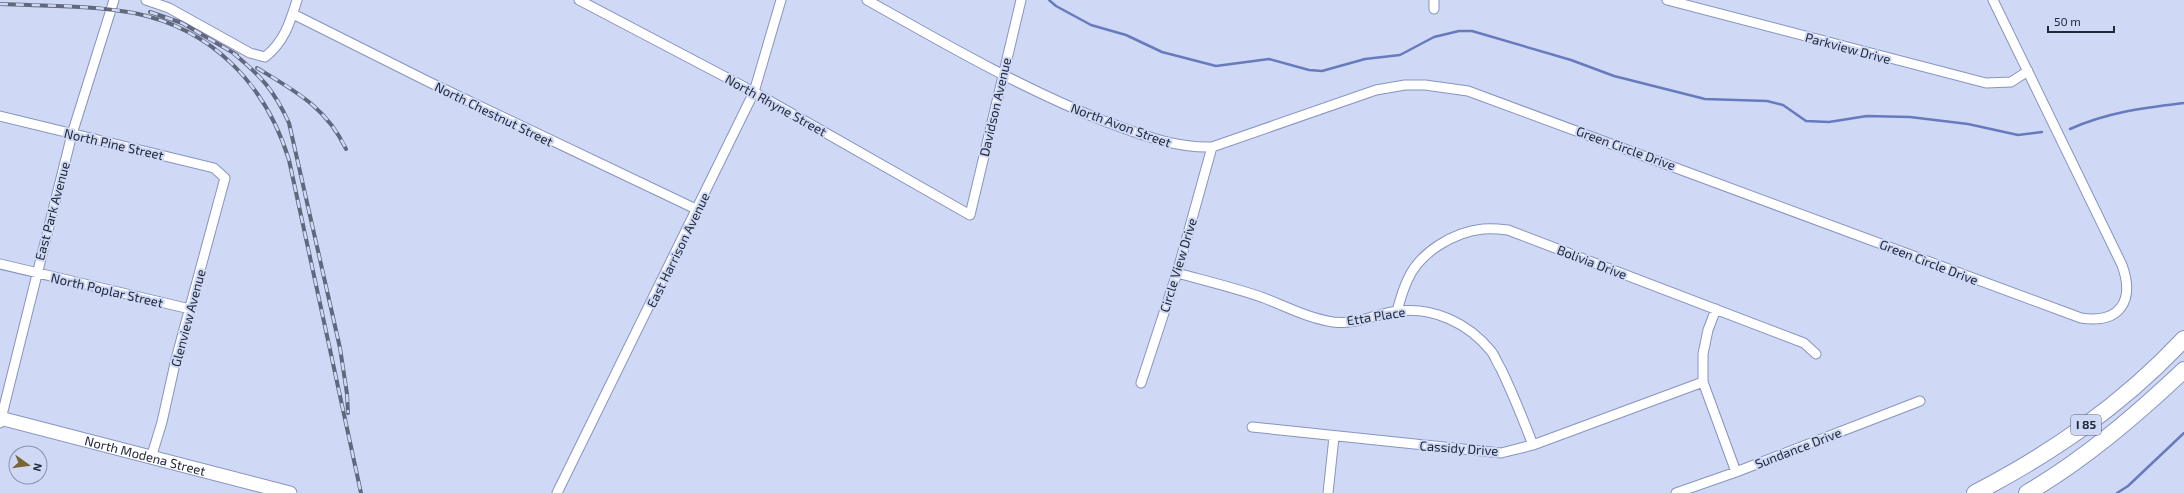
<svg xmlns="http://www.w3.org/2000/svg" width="2184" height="493" font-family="'Exo 2',sans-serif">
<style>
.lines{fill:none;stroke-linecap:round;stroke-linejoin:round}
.stream{stroke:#677abd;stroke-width:2.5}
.street-casing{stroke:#8694c1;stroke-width:11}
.secondary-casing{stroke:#8694c1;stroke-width:15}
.highway-casing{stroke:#8694c1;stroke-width:18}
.street{stroke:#fff;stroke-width:9}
.secondary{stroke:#fff;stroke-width:13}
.highway{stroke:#fff;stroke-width:16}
.rail-casing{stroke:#61687e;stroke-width:4}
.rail{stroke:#cfd9f6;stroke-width:2.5;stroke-dasharray:8;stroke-linecap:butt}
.labels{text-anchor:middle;stroke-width:4;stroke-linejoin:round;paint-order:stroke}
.shield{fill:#cfd9f6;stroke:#565d72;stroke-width:1}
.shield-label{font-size:12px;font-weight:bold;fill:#22283a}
.street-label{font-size:13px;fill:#22283a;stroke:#cfd9f6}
</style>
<rect width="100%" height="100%" fill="#cfd9f6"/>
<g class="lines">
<path class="stream" d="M 1049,0 L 1056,6 L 1091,25 L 1126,35 L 1162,52 L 1216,66 L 1269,59 L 1309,70 L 1322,71 L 1365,59 L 1400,55 L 1434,37 L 1459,31 L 1472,31 L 1571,60 L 1614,76 L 1705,99 L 1767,101 L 1783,105 L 1806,121 L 1829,122 L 1867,116 L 1910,117 L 1968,124 L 2018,135 L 2042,132
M 2070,129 C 2108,112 2143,108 2184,103
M 2117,493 L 2128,486 L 2184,433"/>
<defs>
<path id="street" d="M 146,0 L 169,8 L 250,53 L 265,57 C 284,42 290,23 297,0
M 579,0 L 754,92 L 970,215 L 1021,0
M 867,0 C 945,44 1021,88 1104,121 C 1140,134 1173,148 1212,147 L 1376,90 L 1405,85 L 1425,85 L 1468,91 L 2081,318 C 2120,324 2135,301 2122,265 L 1993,0
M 1667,0 L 1986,83 L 2011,82 L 2028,71
M 1434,9 L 1434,0
M 293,14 L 429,82 L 698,210
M 0,116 L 214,168 L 225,178 L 176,359 L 162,422 L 151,458
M 0,264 L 190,309
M 1177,273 C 1206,281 1236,288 1264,298 C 1287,307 1308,318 1333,322 C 1356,325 1375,314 1398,311 C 1434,307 1468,323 1491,351 C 1495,356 1497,363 1501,369 C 1513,394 1523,419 1533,445
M 1716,309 L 1708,330 L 1703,354 L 1703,382 L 1736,472
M 1397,311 C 1400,300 1403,289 1408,279 C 1420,252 1454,232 1483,229 C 1491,228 1500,229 1508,230 L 1804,343 L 1816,354
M 1141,383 L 1177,273 L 1212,147
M 0,423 L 72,134 L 114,0
M 1252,427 L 1501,453 L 1533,445 L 1703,382
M 557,493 L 754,92 L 781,0
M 1328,493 L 1334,437
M 1676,493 L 1736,472 L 1920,401"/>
<g id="secondary">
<path id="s1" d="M 0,418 L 290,493"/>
</g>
<path id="highway" d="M 1975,493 C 2054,452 2123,404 2184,339
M 2027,493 C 2085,459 2135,416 2184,370"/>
</defs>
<use href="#street" class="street-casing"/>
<use href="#secondary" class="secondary-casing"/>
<use href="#highway" class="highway-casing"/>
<use href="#street" class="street"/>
<use href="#secondary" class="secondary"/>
<use href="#highway" class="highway"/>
<defs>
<path id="rail" d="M 0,4 C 44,6 90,5 134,13 C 213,29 266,85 289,160 L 361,493
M 150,12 L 182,23 L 237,55
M 233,53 C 261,76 274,90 289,123 L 340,348 L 347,394 L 348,413
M 257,68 C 295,91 326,107 346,149"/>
</defs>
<use href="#rail" class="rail-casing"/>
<use href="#rail" class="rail"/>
</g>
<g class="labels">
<rect class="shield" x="2071" y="415" width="30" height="20" rx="3"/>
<g class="shield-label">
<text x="2086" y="429">I 85</text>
</g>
<g class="street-label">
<text transform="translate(1848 48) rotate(15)" y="5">Parkview Drive</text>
<text transform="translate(776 105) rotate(29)" y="5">North Rhyne Street</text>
<text transform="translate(995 107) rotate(-77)" y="5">Davidson Avenue</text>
<text transform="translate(494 114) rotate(26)" y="5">North Chestnut Street</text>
<text transform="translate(1121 125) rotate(20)" y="5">North Avon Street</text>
<text transform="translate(114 144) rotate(13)" y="5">North Pine Street</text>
<text transform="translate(1626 148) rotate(20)" y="5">Green Circle Drive</text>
<text transform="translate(52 211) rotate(-75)" y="5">East Park Avenue</text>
<text transform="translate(678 250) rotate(-64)" y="5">East Harrison Avenue</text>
<text transform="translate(1592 262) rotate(21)" y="5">Bolivia Drive</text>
<text transform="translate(1929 262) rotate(21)" y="5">Green Circle Drive</text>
<text transform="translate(1178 265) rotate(-73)" y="5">Circle View Drive</text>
<text transform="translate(107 290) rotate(13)" y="5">North Poplar Street</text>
<text transform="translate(1376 316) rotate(-9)" y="5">Etta Place</text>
<text transform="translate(188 318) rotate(-75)" y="5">Glenview Avenue</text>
<text transform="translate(1459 448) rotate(4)" y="5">Cassidy Drive</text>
<text transform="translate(1798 448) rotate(-21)" y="5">Sundance Drive</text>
<text dy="5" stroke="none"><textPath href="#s1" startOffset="150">North Modena Street</textPath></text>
</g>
</g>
<g transform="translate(28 465) rotate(104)"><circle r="19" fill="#cfd9f6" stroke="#8a92ab"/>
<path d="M0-3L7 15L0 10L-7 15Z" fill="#786735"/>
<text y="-6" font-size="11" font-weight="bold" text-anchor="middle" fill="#22283a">N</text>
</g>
<path d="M2048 26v6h66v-6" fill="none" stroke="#22283a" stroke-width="2"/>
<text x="2054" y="26" font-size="12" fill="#22283a" stroke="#cfd9f6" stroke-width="3" paint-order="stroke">50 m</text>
</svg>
